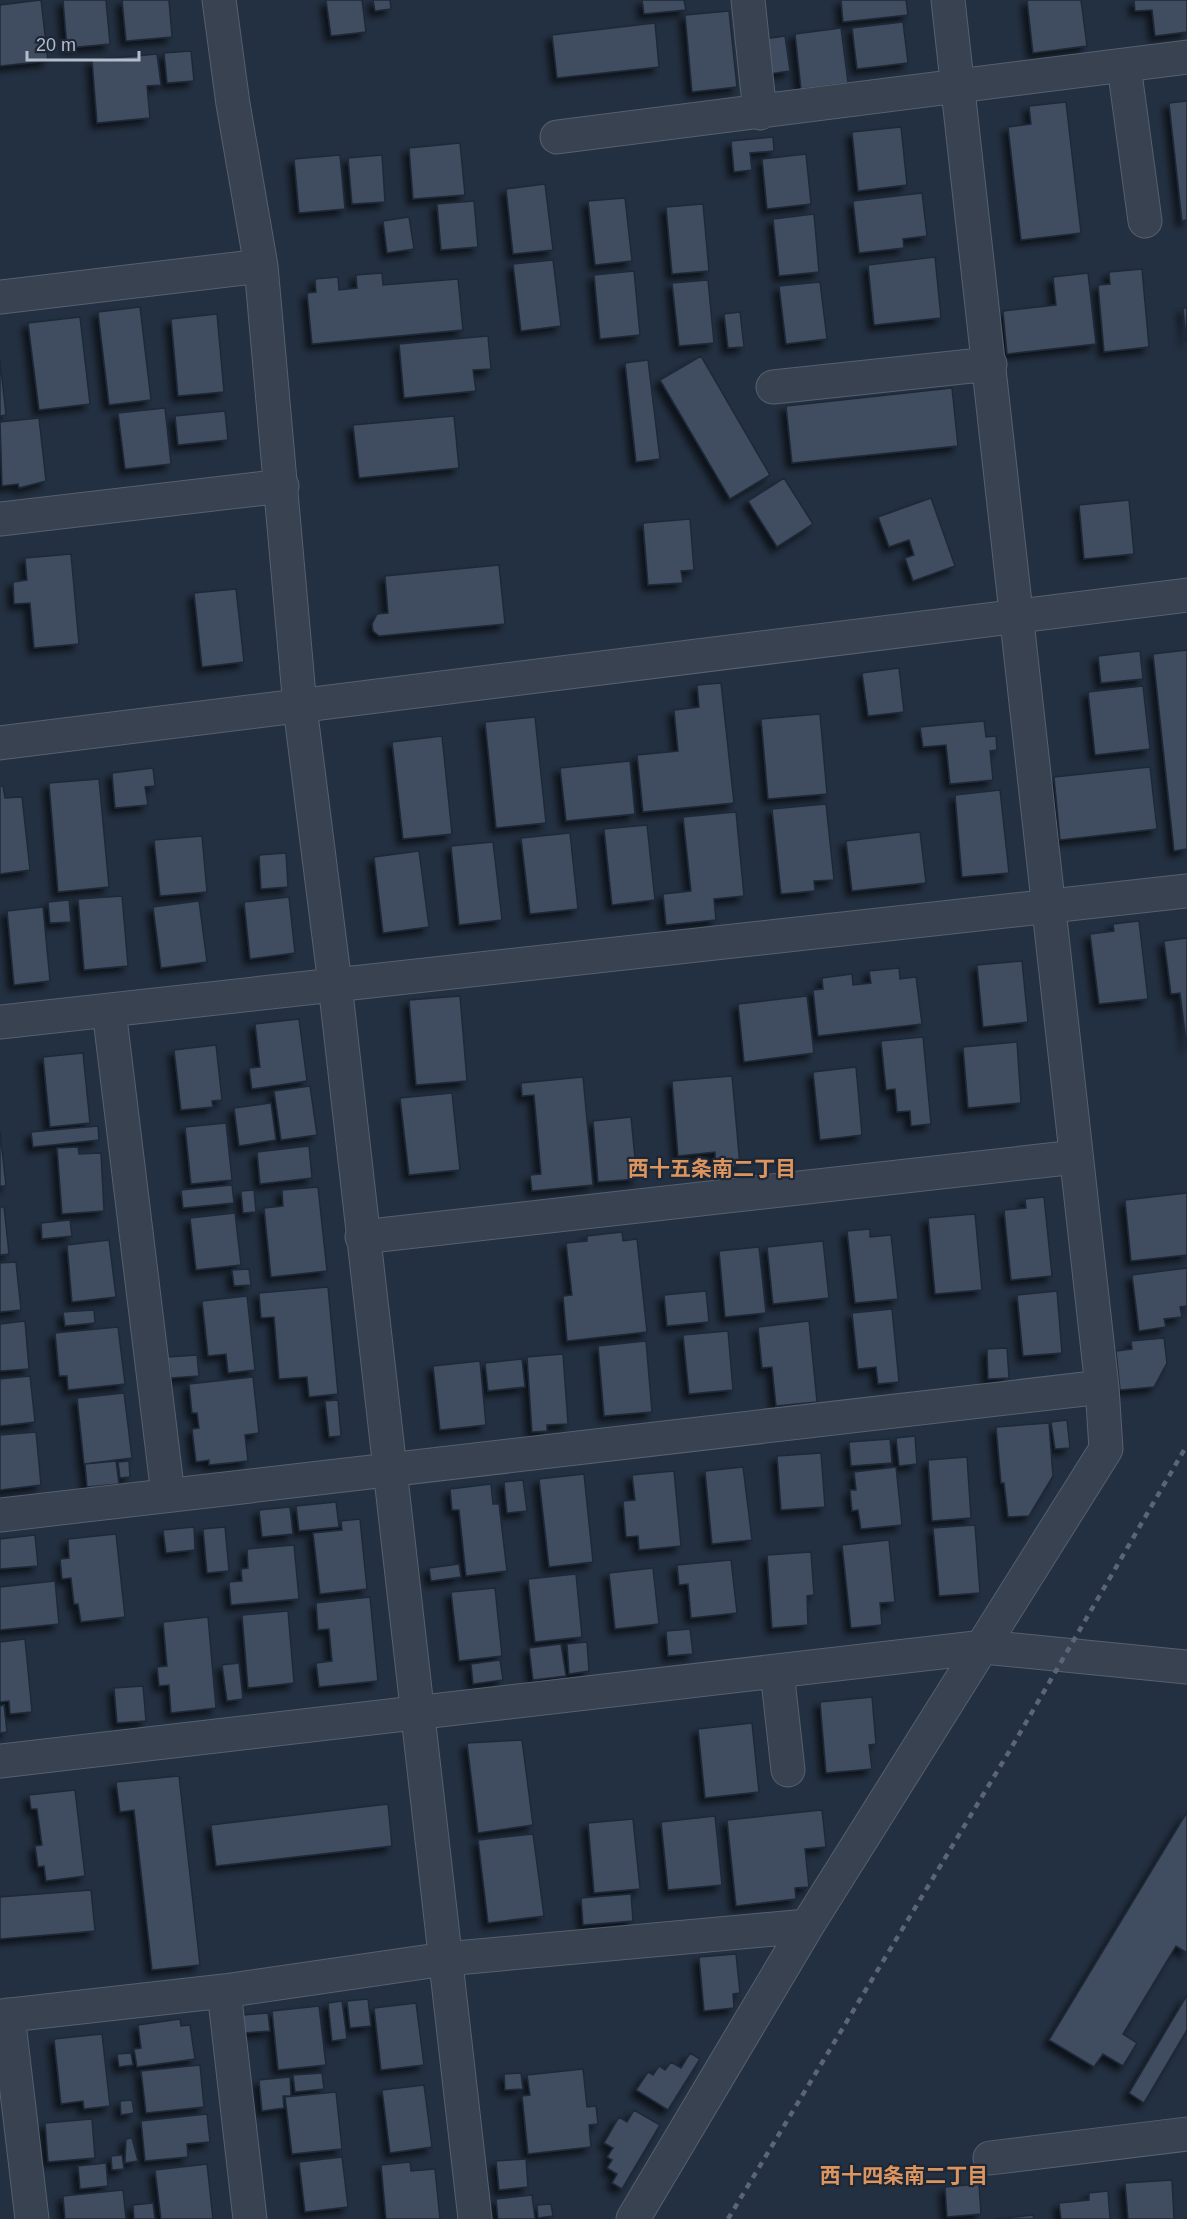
<svg xmlns="http://www.w3.org/2000/svg" width="1187" height="2219" font-family="Helvetica,'Noto Sans JP',sans-serif">
<style>
.building{fill:#3f4e61;stroke:#1f2938;stroke-width:1.5;filter:url(#shadow)}
.lines{fill:none;stroke-linecap:round;stroke-linejoin:round}
.minor-casing{stroke:#56606e;stroke-width:35}
.minor{stroke:#384251;stroke-width:33}
.rail{stroke:#5a6678;stroke-width:4.5;stroke-dasharray:6 6;stroke-linecap:butt}
.labels{text-anchor:middle;stroke-width:4.5;stroke-linejoin:round;paint-order:stroke}
.neighbourhood-label{font-size:21px;font-weight:bold;fill:#dc955f;stroke:#1d2736}
</style>
<defs>
<filter id="shadow"><feDropShadow dx="-5.5" dy="5.5" stdDeviation="3" flood-color="#0009"/></filter>
</defs>
<rect width="100%" height="100%" fill="#233041"/>
<path class="building" d="M 41,0 L 48,61 L 0,66 L 0,5 Z
M 63,0 L 106,0 L 110,44 L 67,48 Z
M 122,0 L 169,0 L 172,37 L 126,41 Z
M 326,0 L 362,0 L 366,32 L 331,36 Z
M 373,0 L 390,0 L 391,9 L 375,11 Z
M 642,0 L 684,0 L 686,10 L 644,14 Z
M 841,0 L 906,0 L 908,15 L 843,22 Z
M 1027,0 L 1081,0 L 1087,46 L 1033,53 Z
M 1134,0 L 1187,0 L 1187,32 L 1155,36 L 1152,10 L 1135,11 Z
M 729,11 L 737,87 L 692,92 L 685,15 Z
M 903,22 L 908,63 L 857,69 L 852,28 Z
M 655,23 L 659,67 L 557,78 L 552,35 Z
M 841,28 L 848,83 L 801,89 L 795,34 Z
M 785,36 L 790,71 L 769,74 L 764,39 Z
M 191,51 L 194,81 L 167,83 L 164,53 Z
M 157,54 L 161,85 L 147,86 L 150,118 L 97,123 L 92,60 Z
M 1187,101 L 1187,220 L 1182,221 L 1169,103 Z
M 1066,102 L 1081,233 L 1021,240 L 1008,127 L 1031,124 L 1029,106 Z
M 901,127 L 907,185 L 858,191 L 852,132 Z
M 773,137 L 774,151 L 750,153 L 752,170 L 734,172 L 731,141 Z
M 460,143 L 465,195 L 413,199 L 409,148 Z
M 806,154 L 811,204 L 767,209 L 762,159 Z
M 340,155 L 345,209 L 299,213 L 294,159 Z
M 382,155 L 385,202 L 352,204 L 348,158 Z
M 545,184 L 553,250 L 513,254 L 506,189 Z
M 922,193 L 927,236 L 903,239 L 904,248 L 859,253 L 853,201 Z
M 625,198 L 632,261 L 595,265 L 588,201 Z
M 474,201 L 478,247 L 441,250 L 437,204 Z
M 703,204 L 709,271 L 672,274 L 666,207 Z
M 814,214 L 819,272 L 779,276 L 773,219 Z
M 409,217 L 414,249 L 387,253 L 383,221 Z
M 935,257 L 941,318 L 874,325 L 868,265 Z
M 553,260 L 561,326 L 521,331 L 513,264 Z
M 1142,269 L 1149,347 L 1104,352 L 1098,285 L 1110,284 L 1109,272 Z
M 634,271 L 640,335 L 600,339 L 594,275 Z
M 382,273 L 383,285 L 458,279 L 463,330 L 312,344 L 307,293 L 316,292 L 315,279 L 338,277 L 339,290 L 357,288 L 356,275 Z
M 1088,273 L 1096,344 L 1007,354 L 1003,311 L 1056,305 L 1053,277 Z
M 708,280 L 714,343 L 679,346 L 672,283 Z
M 820,282 L 827,339 L 786,344 L 779,286 Z
M 140,307 L 151,400 L 109,405 L 98,312 Z
M 1183,308 L 1187,308 L 1186,342 Z
M 740,312 L 744,347 L 728,348 L 724,314 Z
M 217,314 L 224,392 L 178,396 L 171,319 Z
M 80,317 L 90,404 L 39,410 L 28,323 Z
M 488,336 L 491,369 L 473,370 L 476,391 L 404,398 L 399,344 Z
M 701,356 L 770,475 L 730,499 L 660,380 Z
M 0,360 L 6,415 L 0,416 Z
M 648,360 L 660,459 L 636,462 L 625,363 Z
M 952,388 L 958,446 L 792,463 L 786,406 Z
M 165,408 L 171,464 L 125,469 L 118,413 Z
M 225,411 L 228,440 L 178,445 L 175,416 Z
M 454,416 L 459,468 L 359,478 L 353,425 Z
M 39,418 L 46,481 L 19,488 L 18,484 L 2,486 L 0,422 Z
M 784,478 L 813,524 L 777,547 L 748,501 Z
M 931,498 L 955,566 L 913,581 L 905,558 L 914,555 L 909,540 L 889,547 L 878,517 Z
M 1129,500 L 1134,554 L 1084,559 L 1079,505 Z
M 690,519 L 694,570 L 681,571 L 683,583 L 648,585 L 643,523 Z
M 71,554 L 79,644 L 34,648 L 30,603 L 14,604 L 13,582 L 27,580 L 25,558 Z
M 499,565 L 505,624 L 379,636 L 373,631 L 372,624 L 377,614 L 388,613 L 385,576 Z
M 236,589 L 244,662 L 202,667 L 194,593 Z
M 1187,650 L 1187,849 L 1174,851 L 1153,654 Z
M 1140,651 L 1143,679 L 1101,683 L 1098,656 Z
M 899,668 L 904,712 L 868,716 L 862,673 Z
M 721,683 L 734,803 L 643,812 L 637,755 L 678,751 L 674,710 L 699,707 L 697,685 Z
M 1143,686 L 1150,749 L 1095,755 L 1088,692 Z
M 820,714 L 827,794 L 768,799 L 761,719 Z
M 535,717 L 546,823 L 496,828 L 485,722 Z
M 984,721 L 986,737 L 996,736 L 997,750 L 990,751 L 993,780 L 950,784 L 946,745 L 923,747 L 920,727 Z
M 442,736 L 452,834 L 403,839 L 392,742 Z
M 630,761 L 635,814 L 566,821 L 560,768 Z
M 1150,767 L 1157,829 L 1060,840 L 1054,777 Z
M 153,768 L 155,786 L 145,787 L 148,805 L 115,808 L 112,773 Z
M 99,779 L 109,887 L 58,892 L 49,783 Z
M 0,786 L 3,786 L 5,798 L 22,797 L 30,870 L 0,874 Z
M 1000,790 L 1009,873 L 962,877 L 955,795 Z
M 826,804 L 834,880 L 814,881 L 815,891 L 781,894 L 772,809 Z
M 736,812 L 744,896 L 714,899 L 716,920 L 666,925 L 663,894 L 691,891 L 683,817 Z
M 647,825 L 655,900 L 612,905 L 604,829 Z
M 920,832 L 926,883 L 852,891 L 846,841 Z
M 570,833 L 578,909 L 530,914 L 521,838 Z
M 202,836 L 207,892 L 160,896 L 154,840 Z
M 493,842 L 502,920 L 459,925 L 451,846 Z
M 419,851 L 429,927 L 383,933 L 374,857 Z
M 286,853 L 288,887 L 261,889 L 259,855 Z
M 122,896 L 128,966 L 84,970 L 78,899 Z
M 289,897 L 295,953 L 250,959 L 244,902 Z
M 69,900 L 71,922 L 50,923 L 48,902 Z
M 199,901 L 207,962 L 161,968 L 153,907 Z
M 43,907 L 50,981 L 14,985 L 7,911 Z
M 1139,921 L 1148,999 L 1099,1004 L 1090,934 L 1114,931 L 1113,924 Z
M 1187,938 L 1187,1049 L 1180,993 L 1171,994 L 1164,941 Z
M 1022,961 L 1028,1022 L 983,1027 L 977,965 Z
M 899,968 L 900,979 L 916,977 L 922,1024 L 818,1036 L 813,990 L 823,989 L 822,978 L 852,974 L 853,985 L 871,983 L 869,971 Z
M 460,996 L 467,1081 L 416,1085 L 409,1000 Z
M 807,996 L 814,1053 L 744,1062 L 738,1004 Z
M 299,1019 L 307,1081 L 252,1089 L 249,1068 L 260,1067 L 255,1024 Z
M 923,1037 L 931,1124 L 911,1126 L 910,1111 L 897,1112 L 895,1089 L 886,1090 L 881,1041 Z
M 1017,1042 L 1021,1103 L 968,1108 L 963,1047 Z
M 216,1045 L 222,1100 L 212,1101 L 213,1107 L 181,1110 L 174,1050 Z
M 83,1053 L 90,1123 L 50,1127 L 43,1057 Z
M 856,1067 L 862,1135 L 820,1140 L 813,1072 Z
M 732,1076 L 740,1166 L 716,1168 L 715,1152 L 678,1156 L 672,1081 Z
M 583,1077 L 593,1185 L 532,1191 L 530,1175 L 541,1174 L 534,1095 L 522,1096 L 521,1083 Z
M 310,1086 L 317,1135 L 281,1140 L 274,1091 Z
M 452,1093 L 460,1170 L 409,1175 L 400,1098 Z
M 271,1103 L 276,1140 L 239,1146 L 234,1108 Z
M 631,1117 L 637,1179 L 598,1182 L 593,1121 Z
M 226,1123 L 232,1180 L 191,1184 L 185,1127 Z
M 98,1126 L 99,1140 L 33,1147 L 31,1132 Z
M 0,1131 L 6,1186 L 0,1186 Z
M 309,1146 L 312,1178 L 260,1184 L 257,1152 Z
M 78,1147 L 79,1154 L 101,1153 L 104,1211 L 62,1214 L 57,1148 Z
M 232,1185 L 234,1203 L 183,1208 L 181,1190 Z
M 318,1187 L 327,1271 L 271,1277 L 264,1208 L 283,1206 L 282,1190 Z
M 254,1190 L 256,1212 L 243,1213 L 241,1191 Z
M 1187,1193 L 1187,1255 L 1131,1261 L 1125,1200 Z
M 1044,1197 L 1052,1276 L 1011,1280 L 1004,1210 L 1026,1208 L 1025,1199 Z
M 0,1207 L 4,1207 L 9,1254 L 0,1255 Z
M 235,1213 L 241,1265 L 196,1270 L 190,1218 Z
M 975,1214 L 982,1290 L 935,1294 L 928,1218 Z
M 70,1220 L 72,1236 L 42,1239 L 41,1223 Z
M 870,1229 L 870,1237 L 891,1235 L 898,1299 L 855,1303 L 847,1231 Z
M 622,1232 L 623,1241 L 637,1239 L 647,1332 L 567,1341 L 563,1296 L 572,1295 L 566,1243 L 587,1241 L 587,1236 Z
M 109,1240 L 116,1297 L 72,1302 L 67,1245 Z
M 823,1241 L 829,1298 L 773,1304 L 767,1247 Z
M 759,1247 L 766,1313 L 725,1317 L 719,1251 Z
M 16,1262 L 21,1310 L 0,1312 L 0,1263 Z
M 1187,1268 L 1187,1306 L 1180,1307 L 1182,1317 L 1164,1319 L 1166,1327 L 1139,1331 L 1132,1275 Z
M 249,1269 L 251,1285 L 234,1286 L 232,1270 Z
M 328,1287 L 338,1394 L 309,1397 L 307,1377 L 279,1379 L 274,1317 L 261,1318 L 259,1293 Z
M 706,1291 L 709,1322 L 667,1326 L 664,1295 Z
M 1057,1291 L 1062,1353 L 1023,1356 L 1017,1295 Z
M 247,1296 L 255,1370 L 228,1373 L 226,1354 L 208,1356 L 202,1301 Z
M 892,1309 L 899,1382 L 878,1384 L 876,1367 L 858,1369 L 852,1313 Z
M 94,1310 L 95,1323 L 65,1326 L 63,1312 Z
M 25,1321 L 29,1369 L 0,1371 L 0,1324 Z
M 809,1321 L 817,1402 L 776,1406 L 772,1367 L 762,1368 L 758,1327 Z
M 118,1327 L 125,1384 L 68,1390 L 67,1376 L 59,1376 L 55,1333 Z
M 728,1331 L 733,1390 L 689,1394 L 683,1335 Z
M 1164,1338 L 1167,1363 L 1154,1387 L 1120,1390 L 1116,1351 L 1132,1349 L 1131,1341 Z
M 646,1341 L 652,1412 L 604,1416 L 598,1346 Z
M 1007,1348 L 1009,1378 L 988,1379 L 987,1349 Z
M 563,1354 L 568,1424 L 547,1425 L 547,1431 L 532,1432 L 527,1357 Z
M 197,1355 L 199,1376 L 171,1378 L 168,1357 Z
M 522,1359 L 525,1387 L 488,1391 L 485,1363 Z
M 480,1361 L 486,1425 L 440,1430 L 433,1366 Z
M 30,1376 L 35,1422 L 0,1426 L 0,1379 Z
M 253,1377 L 259,1433 L 245,1435 L 248,1461 L 209,1465 L 209,1460 L 196,1462 L 192,1429 L 199,1428 L 197,1413 L 192,1413 L 189,1384 Z
M 124,1393 L 132,1458 L 84,1464 L 77,1398 Z
M 338,1400 L 341,1436 L 329,1437 L 325,1401 Z
M 1067,1420 L 1070,1448 L 1055,1449 L 1051,1422 Z
M 1049,1423 L 1053,1476 L 1029,1516 L 1008,1517 L 1004,1483 L 1001,1483 L 996,1427 Z
M 36,1432 L 41,1485 L 0,1490 L 0,1435 Z
M 915,1436 L 917,1464 L 899,1466 L 896,1438 Z
M 890,1439 L 892,1463 L 851,1466 L 849,1442 Z
M 821,1453 L 825,1507 L 781,1510 L 777,1456 Z
M 967,1457 L 971,1518 L 932,1521 L 928,1460 Z
M 116,1461 L 119,1484 L 87,1487 L 85,1464 Z
M 129,1461 L 130,1477 L 120,1478 L 118,1462 Z
M 743,1467 L 752,1540 L 712,1544 L 705,1471 Z
M 896,1467 L 902,1525 L 861,1529 L 858,1510 L 852,1511 L 850,1490 L 856,1490 L 854,1472 Z
M 674,1471 L 681,1546 L 639,1550 L 638,1536 L 626,1537 L 623,1501 L 635,1500 L 632,1475 Z
M 584,1474 L 593,1562 L 549,1567 L 539,1479 Z
M 523,1480 L 527,1511 L 507,1513 L 504,1482 Z
M 491,1484 L 493,1504 L 499,1504 L 507,1571 L 466,1576 L 459,1510 L 452,1510 L 450,1489 Z
M 336,1502 L 339,1527 L 299,1531 L 296,1506 Z
M 290,1507 L 293,1534 L 262,1537 L 259,1510 Z
M 360,1519 L 367,1589 L 320,1594 L 313,1533 L 342,1530 L 341,1521 Z
M 975,1525 L 980,1593 L 939,1596 L 933,1528 Z
M 194,1527 L 195,1550 L 166,1553 L 163,1530 Z
M 225,1527 L 229,1571 L 207,1573 L 203,1529 Z
M 116,1534 L 125,1617 L 81,1622 L 78,1604 L 74,1604 L 71,1578 L 62,1579 L 60,1559 L 69,1558 L 68,1539 Z
M 35,1535 L 38,1566 L 0,1569 L 0,1539 Z
M 889,1540 L 895,1602 L 880,1603 L 882,1625 L 851,1628 L 842,1545 Z
M 294,1545 L 299,1599 L 231,1605 L 229,1582 L 242,1581 L 241,1569 L 248,1568 L 247,1549 Z
M 811,1552 L 814,1595 L 807,1596 L 808,1625 L 772,1628 L 767,1555 Z
M 731,1560 L 737,1613 L 691,1618 L 688,1584 L 679,1585 L 677,1565 Z
M 459,1564 L 461,1577 L 431,1581 L 429,1568 Z
M 653,1568 L 659,1624 L 615,1629 L 609,1573 Z
M 576,1574 L 582,1637 L 535,1642 L 528,1579 Z
M 55,1581 L 59,1624 L 0,1630 L 0,1587 Z
M 495,1588 L 502,1656 L 459,1661 L 451,1592 Z
M 370,1597 L 378,1681 L 319,1687 L 316,1663 L 332,1661 L 329,1629 L 318,1630 L 316,1603 Z
M 288,1611 L 294,1683 L 248,1688 L 242,1615 Z
M 208,1617 L 216,1708 L 171,1713 L 169,1685 L 159,1686 L 157,1667 L 167,1666 L 163,1622 Z
M 690,1629 L 693,1654 L 668,1656 L 666,1631 Z
M 25,1639 L 32,1712 L 10,1714 L 9,1701 L 0,1702 L 0,1642 Z
M 587,1642 L 589,1671 L 569,1674 L 567,1644 Z
M 561,1644 L 566,1676 L 533,1680 L 529,1648 Z
M 500,1660 L 503,1680 L 473,1684 L 471,1664 Z
M 239,1663 L 243,1699 L 227,1701 L 222,1665 Z
M 143,1686 L 146,1721 L 117,1723 L 114,1688 Z
M 872,1697 L 876,1744 L 869,1745 L 872,1769 L 826,1773 L 820,1702 Z
M 4,1705 L 7,1732 L 0,1733 L 0,1706 Z
M 752,1723 L 759,1792 L 705,1798 L 698,1729 Z
M 522,1740 L 533,1825 L 478,1833 L 467,1743 Z
M 179,1776 L 200,1965 L 152,1970 L 134,1810 L 120,1812 L 116,1782 Z
M 75,1790 L 85,1876 L 46,1881 L 44,1866 L 38,1867 L 35,1846 L 42,1845 L 37,1809 L 31,1809 L 29,1795 Z
M 388,1804 L 392,1846 L 216,1866 L 211,1825 Z
M 822,1810 L 826,1847 L 805,1849 L 809,1887 L 795,1888 L 796,1899 L 736,1906 L 727,1820 Z
M 1187,1812 L 1187,1953 L 1176,1946 L 1123,2034 L 1137,2043 L 1123,2066 L 1103,2054 L 1094,2067 L 1049,2040 Z
M 715,1816 L 722,1885 L 668,1890 L 661,1822 Z
M 633,1819 L 640,1889 L 594,1893 L 588,1823 Z
M 533,1834 L 544,1916 L 488,1923 L 478,1840 Z
M 91,1890 L 95,1931 L 0,1939 L 0,1897 Z
M 631,1894 L 633,1921 L 583,1925 L 581,1898 Z
M 736,1954 L 740,1993 L 733,1994 L 734,2008 L 704,2011 L 699,1957 Z
M 1187,1995 L 1187,2030 L 1144,2103 L 1129,2093 Z
M 368,1999 L 371,2026 L 350,2028 L 347,2001 Z
M 342,2001 L 347,2039 L 332,2041 L 328,2003 Z
M 416,2003 L 424,2065 L 381,2070 L 374,2008 Z
M 319,2006 L 326,2065 L 278,2070 L 272,2011 Z
M 268,2013 L 270,2031 L 244,2033 L 243,2015 Z
M 180,2019 L 181,2026 L 190,2025 L 195,2059 L 137,2067 L 134,2049 L 141,2048 L 138,2025 Z
M 102,2034 L 110,2106 L 84,2109 L 83,2101 L 61,2104 L 54,2039 Z
M 131,2053 L 133,2065 L 119,2067 L 117,2054 Z
M 690,2053 L 700,2059 L 668,2110 L 636,2090 L 648,2072 L 653,2075 L 659,2066 L 665,2070 L 671,2062 L 681,2068 Z
M 200,2065 L 204,2107 L 146,2113 L 141,2071 Z
M 583,2069 L 587,2107 L 596,2106 L 598,2124 L 589,2125 L 591,2147 L 528,2154 L 522,2096 L 530,2095 L 527,2075 Z
M 322,2073 L 324,2089 L 295,2092 L 293,2075 Z
M 521,2073 L 523,2089 L 505,2090 L 504,2074 Z
M 290,2077 L 291,2096 L 283,2096 L 284,2108 L 262,2111 L 259,2080 Z
M 424,2085 L 432,2147 L 390,2153 L 382,2090 Z
M 336,2092 L 342,2149 L 292,2154 L 285,2097 Z
M 132,2100 L 134,2113 L 121,2115 L 120,2101 Z
M 634,2110 L 660,2125 L 622,2189 L 612,2183 L 617,2174 L 607,2168 L 612,2160 L 607,2157 L 613,2148 L 604,2143 L 619,2117 L 627,2122 Z
M 207,2114 L 210,2142 L 187,2144 L 188,2157 L 145,2161 L 141,2121 Z
M 92,2119 L 95,2158 L 48,2162 L 45,2123 Z
M 132,2138 L 138,2161 L 125,2163 L 126,2139 Z
M 122,2155 L 124,2169 L 112,2170 L 111,2156 Z
M 342,2157 L 348,2207 L 305,2212 L 299,2162 Z
M 526,2159 L 528,2187 L 499,2190 L 496,2161 Z
M 410,2162 L 411,2171 L 435,2169 L 440,2219 L 386,2219 L 381,2165 Z
M 106,2163 L 108,2186 L 80,2189 L 78,2166 Z
M 207,2164 L 213,2219 L 161,2219 L 155,2170 Z
M 1172,2180 L 1174,2219 L 1128,2219 L 1125,2183 Z
M 979,2184 L 981,2214 L 947,2217 L 945,2187 Z
M 123,2190 L 126,2219 L 65,2219 L 63,2196 Z
M 1108,2191 L 1110,2219 L 1061,2219 L 1059,2203 L 1089,2200 L 1089,2193 Z
M 532,2195 L 535,2219 L 498,2219 L 496,2199 Z
M 153,2203 L 155,2219 L 134,2219 L 133,2205 Z
M 551,2204 L 553,2216 L 538,2218 L 537,2205 Z
M 1033,2215 L 1034,2219 L 996,2219 Z"/>
<g class="lines">
<defs>
<path id="minor" d="M 219,0 L 233,104 L 261,266 L 300,707 L 335,984 L 475,2219
M 748,0 L 760,113
M 1124,66 L 1145,221
M 557,137 L 1187,57
M 0,297 L 261,266
M 773,387 L 990,364
M 0,519 L 282,486
M 0,743 L 1187,595
M 109,1010 L 168,1495
M 0,1022 L 1187,891
M 362,1237 L 1076,1157
M 0,1515 L 1102,1387
M 777,1671 L 788,1770
M 0,1761 L 984,1647 L 1187,1667
M 224,1991 L 250,2219
M 8,2015 L 32,2219
M 0,2016 L 224,1991 L 445,1959 L 807,1926
M 990,2158 L 1187,2134
M 633,2219 L 807,1926 L 1106,1449 L 1102,1387 L 948,0"/>
</defs>
<use href="#minor" class="minor-casing"/>
<use href="#minor" class="minor"/>
<path class="rail" d="M 728,2219 L 1010,1750 L 1187,1445"/>
</g>
<g class="labels">
<g class="neighbourhood-label">
<text x="712" y="1176">西十五条南二丁目</text>
<text x="904" y="2183">西十四条南二丁目</text>
</g>
</g>
<path d="M27 51v9h112v-9" fill="none" stroke="#b4bdcb" stroke-width="3"/>
<text x="36" y="51" font-size="18" fill="#b4bdcb" stroke="#1d2736" stroke-width="4.5" paint-order="stroke">20 m</text>
</svg>
